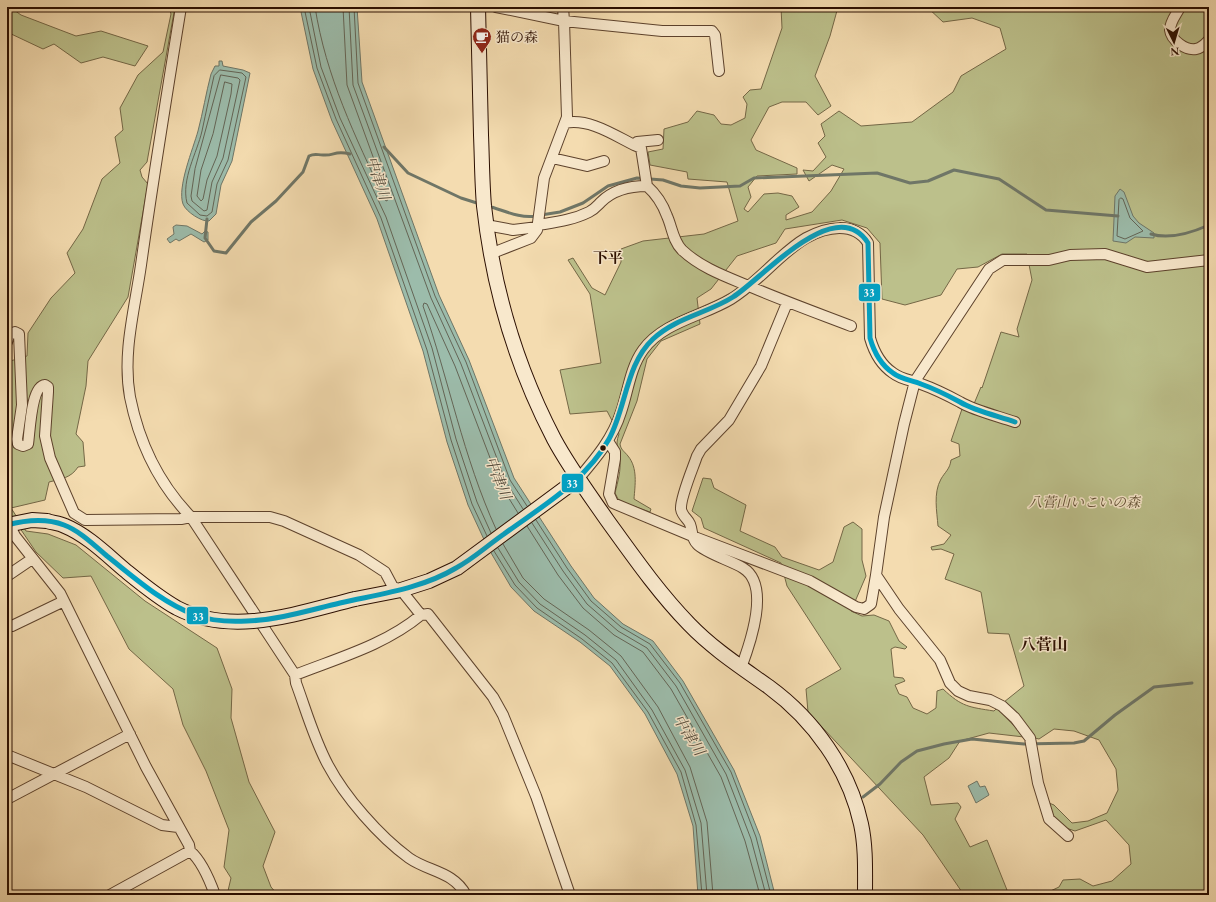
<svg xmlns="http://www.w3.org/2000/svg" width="1216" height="902" font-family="'EB Garamond','Noto Serif JP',serif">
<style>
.green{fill:#bcc08b;stroke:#746746}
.water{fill:#9cbcab;stroke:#6f7667}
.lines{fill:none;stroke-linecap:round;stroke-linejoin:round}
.shore{stroke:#646556;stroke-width:1}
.stream{stroke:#6f7667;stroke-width:3}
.street-casing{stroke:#5d422c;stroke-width:12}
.secondary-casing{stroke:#2b0e00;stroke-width:16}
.street{stroke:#f8e8cc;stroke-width:10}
.secondary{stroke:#f8e8cc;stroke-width:14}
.secondary-bridge-casing{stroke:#2b0e00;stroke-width:16;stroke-linecap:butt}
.secondary-bridge{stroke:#f8e8cc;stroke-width:14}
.bus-1-casing{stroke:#f8e8cc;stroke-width:8}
.bus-1{stroke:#02a1c4;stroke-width:5}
.bus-dot{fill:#2b0e00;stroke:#f8e8cc;stroke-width:1.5}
.labels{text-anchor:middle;stroke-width:3;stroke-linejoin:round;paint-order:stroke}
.poi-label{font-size:14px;fill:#2b0e00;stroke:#f8e8cc;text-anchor:start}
.park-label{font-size:14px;font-style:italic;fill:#5e4c31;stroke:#f8e8cc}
.water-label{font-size:15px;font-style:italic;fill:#534b3c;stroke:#f8e8cc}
.neighbourhood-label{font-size:15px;font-weight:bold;fill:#2b0e00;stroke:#f8e8cc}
.quarter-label{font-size:16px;font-weight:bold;fill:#2b0e00;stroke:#f8e8cc}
.line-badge{stroke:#f8e8cc;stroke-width:1.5}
.badge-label{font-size:11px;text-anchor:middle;font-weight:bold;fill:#fff}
</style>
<rect width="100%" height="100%" fill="#f4dcb0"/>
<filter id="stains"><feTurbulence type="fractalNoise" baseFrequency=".005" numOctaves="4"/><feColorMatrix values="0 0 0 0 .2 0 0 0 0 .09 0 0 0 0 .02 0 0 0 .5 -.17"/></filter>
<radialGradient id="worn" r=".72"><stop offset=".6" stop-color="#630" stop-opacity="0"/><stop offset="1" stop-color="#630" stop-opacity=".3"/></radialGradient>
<path class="green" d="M 7,7 L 10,7 L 21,15 L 76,36 L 101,31 L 148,46 L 135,66 L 103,57 L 81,63 L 54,44 L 43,49 L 7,32 Z
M 169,7 L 175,7 L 147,162 L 140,170 L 142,177 L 148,184 L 128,297 L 88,361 L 86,386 L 76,434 L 83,442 L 85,466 L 78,467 C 71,478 61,479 49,482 L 45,500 L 11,508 L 26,531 L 48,534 L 76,545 L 145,601 L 217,648 L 232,689 L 231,718 L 249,782 L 275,832 L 263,866 L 271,887 L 278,895 L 227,895 L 231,878 L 224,867 L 229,830 L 206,771 L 183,725 L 173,689 L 129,649 L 91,576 L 63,578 L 36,552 L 7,509 L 7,362 L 27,356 L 28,333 L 51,298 L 75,273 L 67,253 L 83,229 L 102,179 L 120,163 L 115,137 L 123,130 L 120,108 L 138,75 L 163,52 L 171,14 Z
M 781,7 L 838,7 L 830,36 L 815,76 L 831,106 L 818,115 L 806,102 L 782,102 L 769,107 L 751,140 L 756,150 L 797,168 L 797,174 L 757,176 L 748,187 L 751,197 L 744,209 L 748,212 L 764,194 L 778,193 L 792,196 L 799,207 L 786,215 L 786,220 L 812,212 L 831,191 L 844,169 L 832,165 L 809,181 L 803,170 L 813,171 L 826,157 L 818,143 L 825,136 L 821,124 L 839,111 L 861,126 L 912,122 L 953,92 L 961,76 L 1006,49 L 1000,28 L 972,18 L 943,22 L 927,7 L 1209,7 L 1209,895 L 1042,895 L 1059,887 L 1063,880 L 1080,879 L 1093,886 L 1112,881 L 1131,864 L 1129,845 L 1106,820 L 1075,831 L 1066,828 L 1053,817 L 1049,803 L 1054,805 L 1072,823 L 1088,821 L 1107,813 L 1118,790 L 1116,769 L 1099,740 L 1074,731 L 1054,729 L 1039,739 L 1035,738 L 1029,728 L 1021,733 L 1024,737 L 989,733 L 960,741 L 949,758 L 924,777 L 931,805 L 958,803 L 961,807 L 955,819 L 970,847 L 987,840 L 1009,895 L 964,895 L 923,835 L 808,712 L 806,689 L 841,669 L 787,586 L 781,563 L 704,528 L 701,518 L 692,511 L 703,478 L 711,479 L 714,488 L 746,505 L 740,531 L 775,547 L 782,557 L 819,570 L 833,562 L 844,527 L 853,522 L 862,529 L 862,560 L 866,576 L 851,611 L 862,616 L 874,615 L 889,621 L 899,641 L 907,647 L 905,649 L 895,647 L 891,649 L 894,677 L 903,678 L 905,681 L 895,685 L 899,694 L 907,697 L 913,708 L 927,714 L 936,708 L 937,691 L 943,689 C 962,707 969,707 994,711 L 997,708 L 1016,728 L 1004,702 L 1024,686 L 1009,634 L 988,633 L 981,592 L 945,579 L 954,554 L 941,549 L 932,550 L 931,547 L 944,544 L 951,535 L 938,526 C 937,512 933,493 941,479 C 945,472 950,469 951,460 L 960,456 L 959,444 L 951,441 L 962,409 L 971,411 L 981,387 L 982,388 L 1001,332 L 1019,337 L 1017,329 L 1032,280 L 1027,254 L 1002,254 L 978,267 L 957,269 L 941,295 L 905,305 L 882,299 L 880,243 L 867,228 L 842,220 L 785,229 L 776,243 L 737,256 L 711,289 L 697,298 L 700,324 L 661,341 L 647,359 L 637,401 L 620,444 C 621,450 624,451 628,456 C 638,468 635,485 634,499 L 651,509 L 650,512 L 622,502 L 618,499 L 615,493 C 618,481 621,471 620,458 C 620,446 614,448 619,434 L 607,411 L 570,414 L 560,370 L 601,363 L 590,294 L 568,260 L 573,258 L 592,288 L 605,295 L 621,262 L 621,249 L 643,241 L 704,234 L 738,221 L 727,182 L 688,179 L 687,172 L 650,165 L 648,152 L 663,149 L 664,129 L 688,122 L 697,111 L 714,115 L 721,124 L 731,125 L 745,118 L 747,104 L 743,97 L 750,90 L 761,89 L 782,28 Z"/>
<path class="water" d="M 300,7 L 357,7 L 362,82 L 439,295 L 469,360 L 514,478 L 571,566 L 594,598 L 623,624 L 653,641 L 683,681 L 734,770 L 760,836 L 775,895 L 698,895 L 693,826 L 677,774 L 645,714 L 610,666 L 580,642 L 534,611 L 511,587 L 487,546 L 468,505 L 447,442 L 423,351 L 377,219 L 332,121 L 313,69 Z
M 219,61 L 222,61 L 223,66 L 243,70 L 250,73 L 232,161 L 221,185 L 216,214 L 209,221 C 202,222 186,212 183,204 C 177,187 193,149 198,131 C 203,112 206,93 211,74 L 215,66 L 219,66 Z
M 1120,189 L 1124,192 L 1133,216 L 1139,223 L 1154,233 L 1154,238 L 1135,237 L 1126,243 L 1113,241 L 1115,196 Z
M 176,225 L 187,226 L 202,234 L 205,231 L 208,232 L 208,240 L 204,242 L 191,234 L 179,241 L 176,239 L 170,243 L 167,239 L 174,234 L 173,227 Z
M 977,781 L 980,787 L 985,786 L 989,795 L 976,803 L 968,786 Z"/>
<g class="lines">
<path class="shore" d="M 304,7 L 317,68 L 336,119 L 381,218 L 427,350 L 451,440 L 472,504 L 487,536
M 309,7 L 321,67 L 340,118 L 386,217 L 432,348 L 456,439 L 477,502 L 491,533
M 315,7 C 326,77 355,136 385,200 L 387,201 L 388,198 L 347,85 L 343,7
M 349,7 L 353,85 L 431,298 L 461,364 L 506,482 L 523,509
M 354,7 L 358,83 L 435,296 L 466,362 L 510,480 L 527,506
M 220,70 L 242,73 L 246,77 L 228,160 L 217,184 L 212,212 L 207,216 L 200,215 L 187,203 C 181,179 197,153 202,131 C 206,112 210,94 214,76 Z
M 221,75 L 238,78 L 240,80 L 223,158 L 212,182 L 207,210 L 204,211 L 192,201 L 191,196 L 195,169 Z
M 225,82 L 232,84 L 231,94 L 217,156 L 207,180 L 203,199 L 201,201 L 197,196 L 201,170 L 213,134 Z
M 1121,198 L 1123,199 L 1130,218 L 1143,231 L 1125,239 L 1117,236 L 1119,200 Z
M 536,520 L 567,568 L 591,601 L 621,627 L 650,644 L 680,683 L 731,772 L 756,837 L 771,895
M 532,523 L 563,571 L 587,604 L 618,631 L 647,648 L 676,686 L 726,774 L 751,839 L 766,895
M 527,526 L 558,575 L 583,608 L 614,635 L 643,652 L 671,689 L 721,777 L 745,841 L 760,895
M 496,529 C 463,457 449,380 423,306 L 424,303 L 427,304 L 455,366 L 500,484 L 518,513
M 503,544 L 523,578 L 544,599 L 589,630 L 621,656 L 658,707 L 690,767 L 707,822 L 713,895
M 498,548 L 519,582 L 540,604 L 585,635 L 616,660 L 652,710 L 685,770 L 701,823 L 707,895
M 494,551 L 515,585 L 537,608 L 582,639 L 612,663 L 648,712 L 681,772 L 696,825 L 702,895"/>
<path class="stream" d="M 384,147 L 408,173 L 461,198 L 480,204
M 488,206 C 503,210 520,219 536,216
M 541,215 L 560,212 L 583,203 L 608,186 L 637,178 L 663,180 L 681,186 L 700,188 L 740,186 L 754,178 L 877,173 L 910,183 L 928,181 L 954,170 L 999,179 L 1046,210 L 1118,216
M 207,219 L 205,238 L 214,251 L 226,253 L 251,222 L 276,201 L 303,172 L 309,156 C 315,153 317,155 323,155 C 335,156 334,150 350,154
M 1151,234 C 1170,240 1191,233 1209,225
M 863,797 L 880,784 L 901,762 L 917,751 L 944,744 L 972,739 L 1024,744 L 1074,743 L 1084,741 L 1115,715 L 1154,687 L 1192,683"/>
<defs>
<path id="street" d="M 181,7 C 167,93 153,179 141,265 C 135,308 122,353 130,397 C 139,442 159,484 191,517 L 295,675
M 496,7 L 564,21 L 563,7
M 1180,7 C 1177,14 1170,21 1170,30 C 1171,40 1186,51 1196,49 C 1202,48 1205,44 1209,40
M 565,123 C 589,118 614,135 634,145 L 637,142 L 658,140
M 552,158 L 587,166 L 604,161
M 647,186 C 656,194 663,205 667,216 C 672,227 673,241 682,250 C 701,268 727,277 751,287 C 784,301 817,313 851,326
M 486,225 L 513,230 L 538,227
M 538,225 C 556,222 573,220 589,212 C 595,209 597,206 601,202 C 613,190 630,186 647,186 L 641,148 L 634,145
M 490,254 L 531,238 L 537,230 L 544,178 L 567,117 L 564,21 L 662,31 L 712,31 L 715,35 L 719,71
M 7,342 L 9,335 L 15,332 L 19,334 L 22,405 L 17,439 L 18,444 L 23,446 L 28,444 C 30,431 31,386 45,385 L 48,387 L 48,392 L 45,436 L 50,458 L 74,513 L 85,520 L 181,519 L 191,517 L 270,517 L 284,521 L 359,555 L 385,572 L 393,587 L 401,590 L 421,615 C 385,645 338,658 295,675 L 296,683 C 306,710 314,739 328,765 C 345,797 379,836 409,858 C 429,872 453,871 466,895
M 608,441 L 615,452 L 615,459 L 609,494 L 613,503 L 692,536 L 810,581 L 856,607 L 864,609 L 871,604 L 876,575
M 579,478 C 596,458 613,438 621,412 C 628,392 630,368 643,350 C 663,322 703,316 731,299 C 759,282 780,253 806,238 C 826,227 854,221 868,243 L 870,338 C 874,352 881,365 893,373 C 902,380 912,380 921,384 C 935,389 947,395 960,402 C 975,411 998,416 1015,422
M 7,520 L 15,536 L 60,593 L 146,767 L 189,845 L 190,851 L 110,895
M 7,576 L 32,559
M 421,615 L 428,614 L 493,697 L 503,715 L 536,796 L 570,895
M 12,626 L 64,601
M 741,668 C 750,644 771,585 743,568 C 732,561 705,553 697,544 C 691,538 693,532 690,524 C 688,519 682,516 681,509 C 680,498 693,468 697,456 L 701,449 L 729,420 L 761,366 L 787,303
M 7,755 L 86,787 L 162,825 L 178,827
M 7,799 L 130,734
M 1068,836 L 1049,819 L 1038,783 L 1030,738 L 1015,718 L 1002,706 L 990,700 L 969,696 L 958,691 L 950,683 L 940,660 L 899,609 L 876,575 L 884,517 L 904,424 L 915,381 L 989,269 L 1003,260 L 1049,260 L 1070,255 L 1105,254 L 1147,267 L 1209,260
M 190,851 C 202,861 210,881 215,895"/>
<path id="secondary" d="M 478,7 C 479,50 480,92 481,135 C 482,158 482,182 484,206 C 493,288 516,366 554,439 C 569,467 589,494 607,520 C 633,556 658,592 689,624 C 713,649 741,667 769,687 C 814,720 849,769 861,824 C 866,847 865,871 865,895
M 7,525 L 32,520 L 47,521
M 355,599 L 401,590 L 429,581 L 457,568 L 579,478"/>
</defs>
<use href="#street" class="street-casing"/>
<use href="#secondary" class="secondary-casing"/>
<use href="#street" class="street"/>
<use href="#secondary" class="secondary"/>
<defs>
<path id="secondary-bridge" d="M 47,521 C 53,523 59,523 65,526 C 87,535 107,555 126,571 C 142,584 159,598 177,608 C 233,637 298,613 355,599"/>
</defs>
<use href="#secondary-bridge" class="secondary-bridge-casing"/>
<use href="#secondary-bridge" class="secondary-bridge"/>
<defs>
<path id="bus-1" d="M 7,525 C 26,520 46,518 64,525 C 80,531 94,545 107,556 C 135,578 161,602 195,615 C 211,621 230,622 247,621 C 278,620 310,610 340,603 C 379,594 421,589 456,568 C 473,559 488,545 504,534 C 541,507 586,481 609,439 C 626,408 626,364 653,339 C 675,318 708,313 733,297 C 762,279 836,192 868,243 L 870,338 C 874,352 881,365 893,373 C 902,380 912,380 921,384 C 935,389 947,395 960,402 C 975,411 998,416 1015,422"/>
</defs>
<use href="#bus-1" class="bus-1-casing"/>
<use href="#bus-1" class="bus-1"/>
</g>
<defs>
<symbol id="cafe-pin" viewBox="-11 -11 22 30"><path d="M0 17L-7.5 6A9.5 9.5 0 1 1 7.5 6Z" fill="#8f2418" stroke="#f8e8cc"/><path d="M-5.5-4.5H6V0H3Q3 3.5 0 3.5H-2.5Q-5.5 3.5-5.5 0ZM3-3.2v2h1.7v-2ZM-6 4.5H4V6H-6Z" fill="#fff"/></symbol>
</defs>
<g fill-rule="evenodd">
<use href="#cafe-pin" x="471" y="26" width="22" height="30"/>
</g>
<circle class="bus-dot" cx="603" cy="448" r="3.5"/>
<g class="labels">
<g class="poi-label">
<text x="496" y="42">猫の森</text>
</g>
<g class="park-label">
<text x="1084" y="507">八菅山いこいの森</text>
</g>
<g class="water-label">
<text transform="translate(378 178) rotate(71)" y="5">中津川</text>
<text transform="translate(498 478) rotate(68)" y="5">中津川</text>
<text transform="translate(689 735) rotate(58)" y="5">中津川</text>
</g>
<g class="neighbourhood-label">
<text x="608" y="263">下平</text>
</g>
<g class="quarter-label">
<text x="1044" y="650">八菅山</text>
</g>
</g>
<g class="line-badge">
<rect x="858" y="283" width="23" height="19" rx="4" fill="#02a1c4"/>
<rect x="561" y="473" width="23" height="20" rx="4" fill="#02a1c4"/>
<rect x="186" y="606" width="23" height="19" rx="4" fill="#02a1c4"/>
</g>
<g class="badge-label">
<text x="869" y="296">33</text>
<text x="572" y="487">33</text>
<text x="198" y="620">33</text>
</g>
<rect width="1216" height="902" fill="none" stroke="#f4dcb0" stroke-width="24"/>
<rect x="8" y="8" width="1200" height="886" fill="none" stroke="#2b0e00" stroke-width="2"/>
<rect x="12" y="12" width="1192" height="878" fill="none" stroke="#2b0e00"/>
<g transform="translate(1174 42) rotate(175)" stroke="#f8e8cc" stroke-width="3" paint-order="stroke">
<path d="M0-3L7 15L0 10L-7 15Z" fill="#2b0e00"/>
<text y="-6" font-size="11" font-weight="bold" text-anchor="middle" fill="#2b0e00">N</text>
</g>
<rect width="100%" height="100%" filter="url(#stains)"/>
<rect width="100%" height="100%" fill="url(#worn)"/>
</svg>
